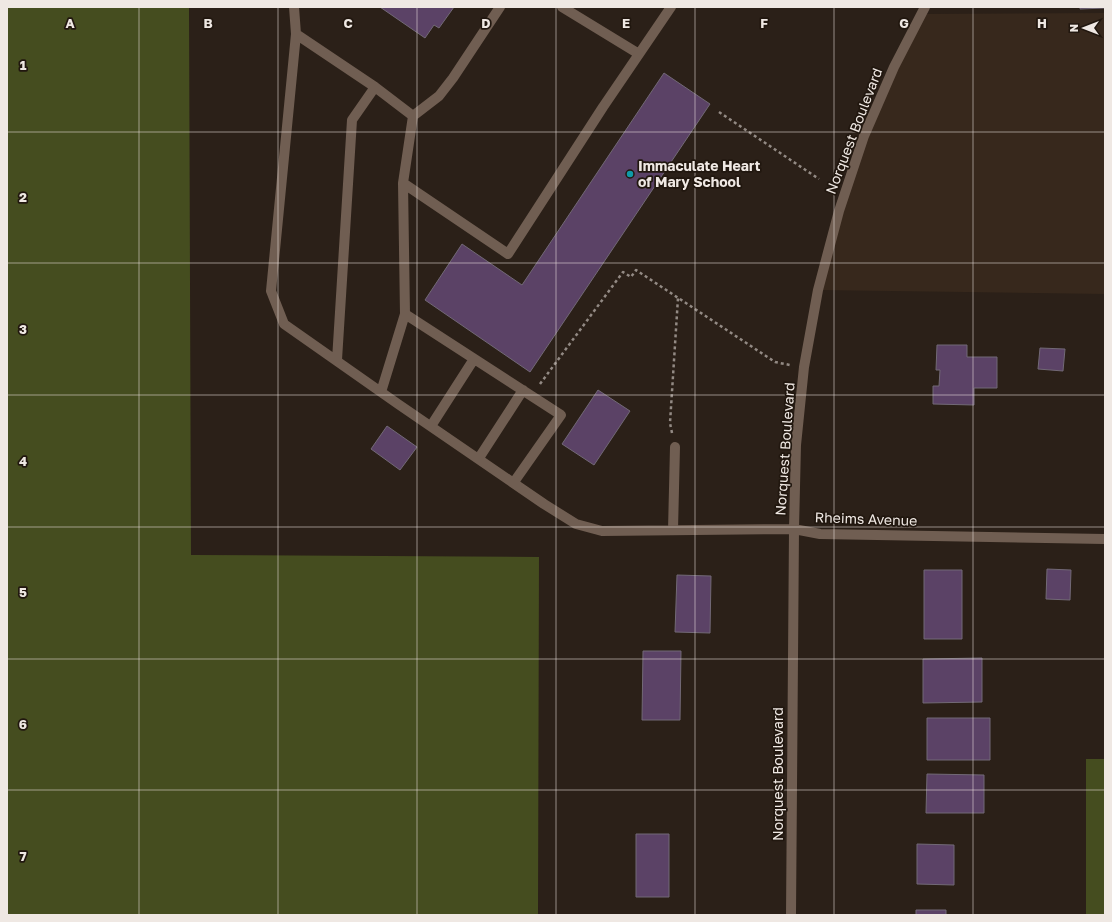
<svg xmlns="http://www.w3.org/2000/svg" width="1112" height="922" font-family="'Golos Text',sans-serif">
<style>
.built{fill:#37281c}
.forest{fill:#454d1f}
.building{fill:#5b4266;stroke:#726976}
.lines{fill:none;stroke-linecap:round;stroke-linejoin:round}
.path{stroke:#938a84;stroke-width:2.5;stroke-dasharray:3 3;stroke-linecap:butt}
.minor{stroke:#705e52;stroke-width:10}
.grid{fill:none;stroke:#efe8e3;stroke-width:1;stroke-opacity:0.55}
.culture-dot{fill:#0f9aa8;stroke:#21170f;stroke-width:1.5}
.labels{text-anchor:middle;stroke-width:3.5;stroke-linejoin:round;paint-order:stroke}
.street-label{font-size:14px;fill:#efe8e3;stroke:#21170f}
.poi-label{font-size:14px;font-weight:bold;fill:#efe8e3;stroke:#21170f;text-anchor:start}
.grid-label{font-size:13px;text-anchor:middle;font-weight:bold;fill:#efe8e3;stroke:#21170f;stroke-width:3.5;stroke-linejoin:round;paint-order:stroke}
</style>
<rect width="100%" height="100%" fill="#2b2018"/>
<path class="built" d="M 1105,13 L 1105,294 L 818,290 L 864,136 L 921,14 Z"/>
<path class="forest" d="M 7,7 L 189,7 L 191,555 L 539,557 L 538,915 L 7,915 Z
M 1086,759 L 1105,759 L 1105,915 L 1086,915 Z"/>
<path class="building" d="M 380,7 L 454,7 L 439,28 L 434,25 L 425,38 Z
M 1080,7 L 1105,7 L 1105,8 L 1080,9 Z
M 664,73 L 710,104 L 530,372 L 425,300 L 462,244 L 522,285 Z
M 937,345 L 967,345 L 967,357 L 997,357 L 997,388 L 974,388 L 974,405 L 933,404 L 933,386 L 939,386 L 940,370 L 936,370 Z
M 1040,348 L 1065,349 L 1063,371 L 1038,369 Z
M 598,390 L 630,411 L 594,465 L 562,444 Z
M 387,426 L 417,447 L 400,470 L 371,449 Z
M 1047,569 L 1071,570 L 1070,600 L 1046,599 Z
M 924,570 L 962,570 L 962,639 L 924,639 Z
M 677,575 L 711,576 L 710,633 L 675,632 Z
M 643,651 L 681,651 L 680,720 L 642,720 Z
M 982,658 L 982,702 L 923,703 L 923,659 Z
M 927,718 L 990,718 L 990,760 L 927,760 Z
M 927,774 L 984,775 L 984,813 L 926,813 Z
M 636,834 L 669,834 L 669,897 L 636,897 Z
M 917,844 L 954,845 L 954,885 L 917,884 Z
M 916,910 L 946,910 L 946,915 L 916,915 Z"/>
<g class="lines">
<path class="path" d="M 719,112 L 819,179
M 540,384 L 623,272 L 631,277 L 636,270 L 775,362 L 790,365
M 672,433 L 670,423 L 678,298"/>
<path class="minor" d="M 294,7 L 296,34 L 375,87 L 413,116 L 403,183
M 562,7 L 639,54
M 296,34 L 271,291 L 284,324 L 398,404 L 544,504 L 576,524 L 602,531 L 794,529 L 820,534 L 1105,539
M 413,116 L 439,96 L 453,78 L 500,7
M 337,360 L 352,120 L 375,87
M 381,392 L 405,314
M 431,426 L 474,359
M 479,458 L 523,390
M 514,482 L 561,415 L 405,314 L 403,183 L 508,254 L 603,107 L 671,7
M 673,530 L 675,447
M 791,915 L 794,529 L 796,445 L 804,367 L 818,290 L 839,211 L 864,136 L 894,67 L 925,7"/>
</g>
<path class="grid" d="M 139,7 L 139,915M 278,7 L 278,915M 417,7 L 417,915M 556,7 L 556,915M 695,7 L 695,915M 834,7 L 834,915M 973,7 L 973,915M 7,132 L 1105,132M 7,263 L 1105,263M 7,395 L 1105,395M 7,527 L 1105,527M 7,659 L 1105,659M 7,790 L 1105,790"/>
<circle class="culture-dot" cx="630" cy="174" r="4"/>
<g class="labels">
<g class="street-label">
<text transform="translate(854 131) rotate(-69)" y="5">Norquest Boulevard</text>
<text transform="translate(785 449) rotate(-86)" y="5">Norquest Boulevard</text>
<text transform="translate(866 519) rotate(2)" y="5">Rheims Avenue</text>
<text transform="translate(778 774) rotate(-90)" y="5">Norquest Boulevard</text>
</g>
<g class="poi-label">
<text x="638" y="171">Immaculate Heart<tspan x="638" dy="16">of Mary School</tspan></text>
</g>
</g>
<g class="grid-label">
<text x="70" y="28">A</text>
<text x="208" y="28">B</text>
<text x="348" y="28">C</text>
<text x="486" y="28">D</text>
<text x="626" y="28">E</text>
<text x="764" y="28">F</text>
<text x="904" y="28">G</text>
<text x="1042" y="28">H</text>
<text x="23" y="70">1</text>
<text x="23" y="202">2</text>
<text x="23" y="334">3</text>
<text x="23" y="466">4</text>
<text x="23" y="597">5</text>
<text x="23" y="729">6</text>
<text x="23" y="861">7</text>
</g>
<rect width="1112" height="922" fill="none" stroke="#efe8e3" stroke-width="16"/>
<g transform="translate(1084 28) rotate(270)" stroke="#21170f" stroke-width="3" paint-order="stroke">
<path d="M0-3L7 15L0 10L-7 15Z" fill="#efe8e3"/>
<text y="-6" font-size="11" font-weight="bold" text-anchor="middle" fill="#efe8e3">N</text>
</g>
</svg>
